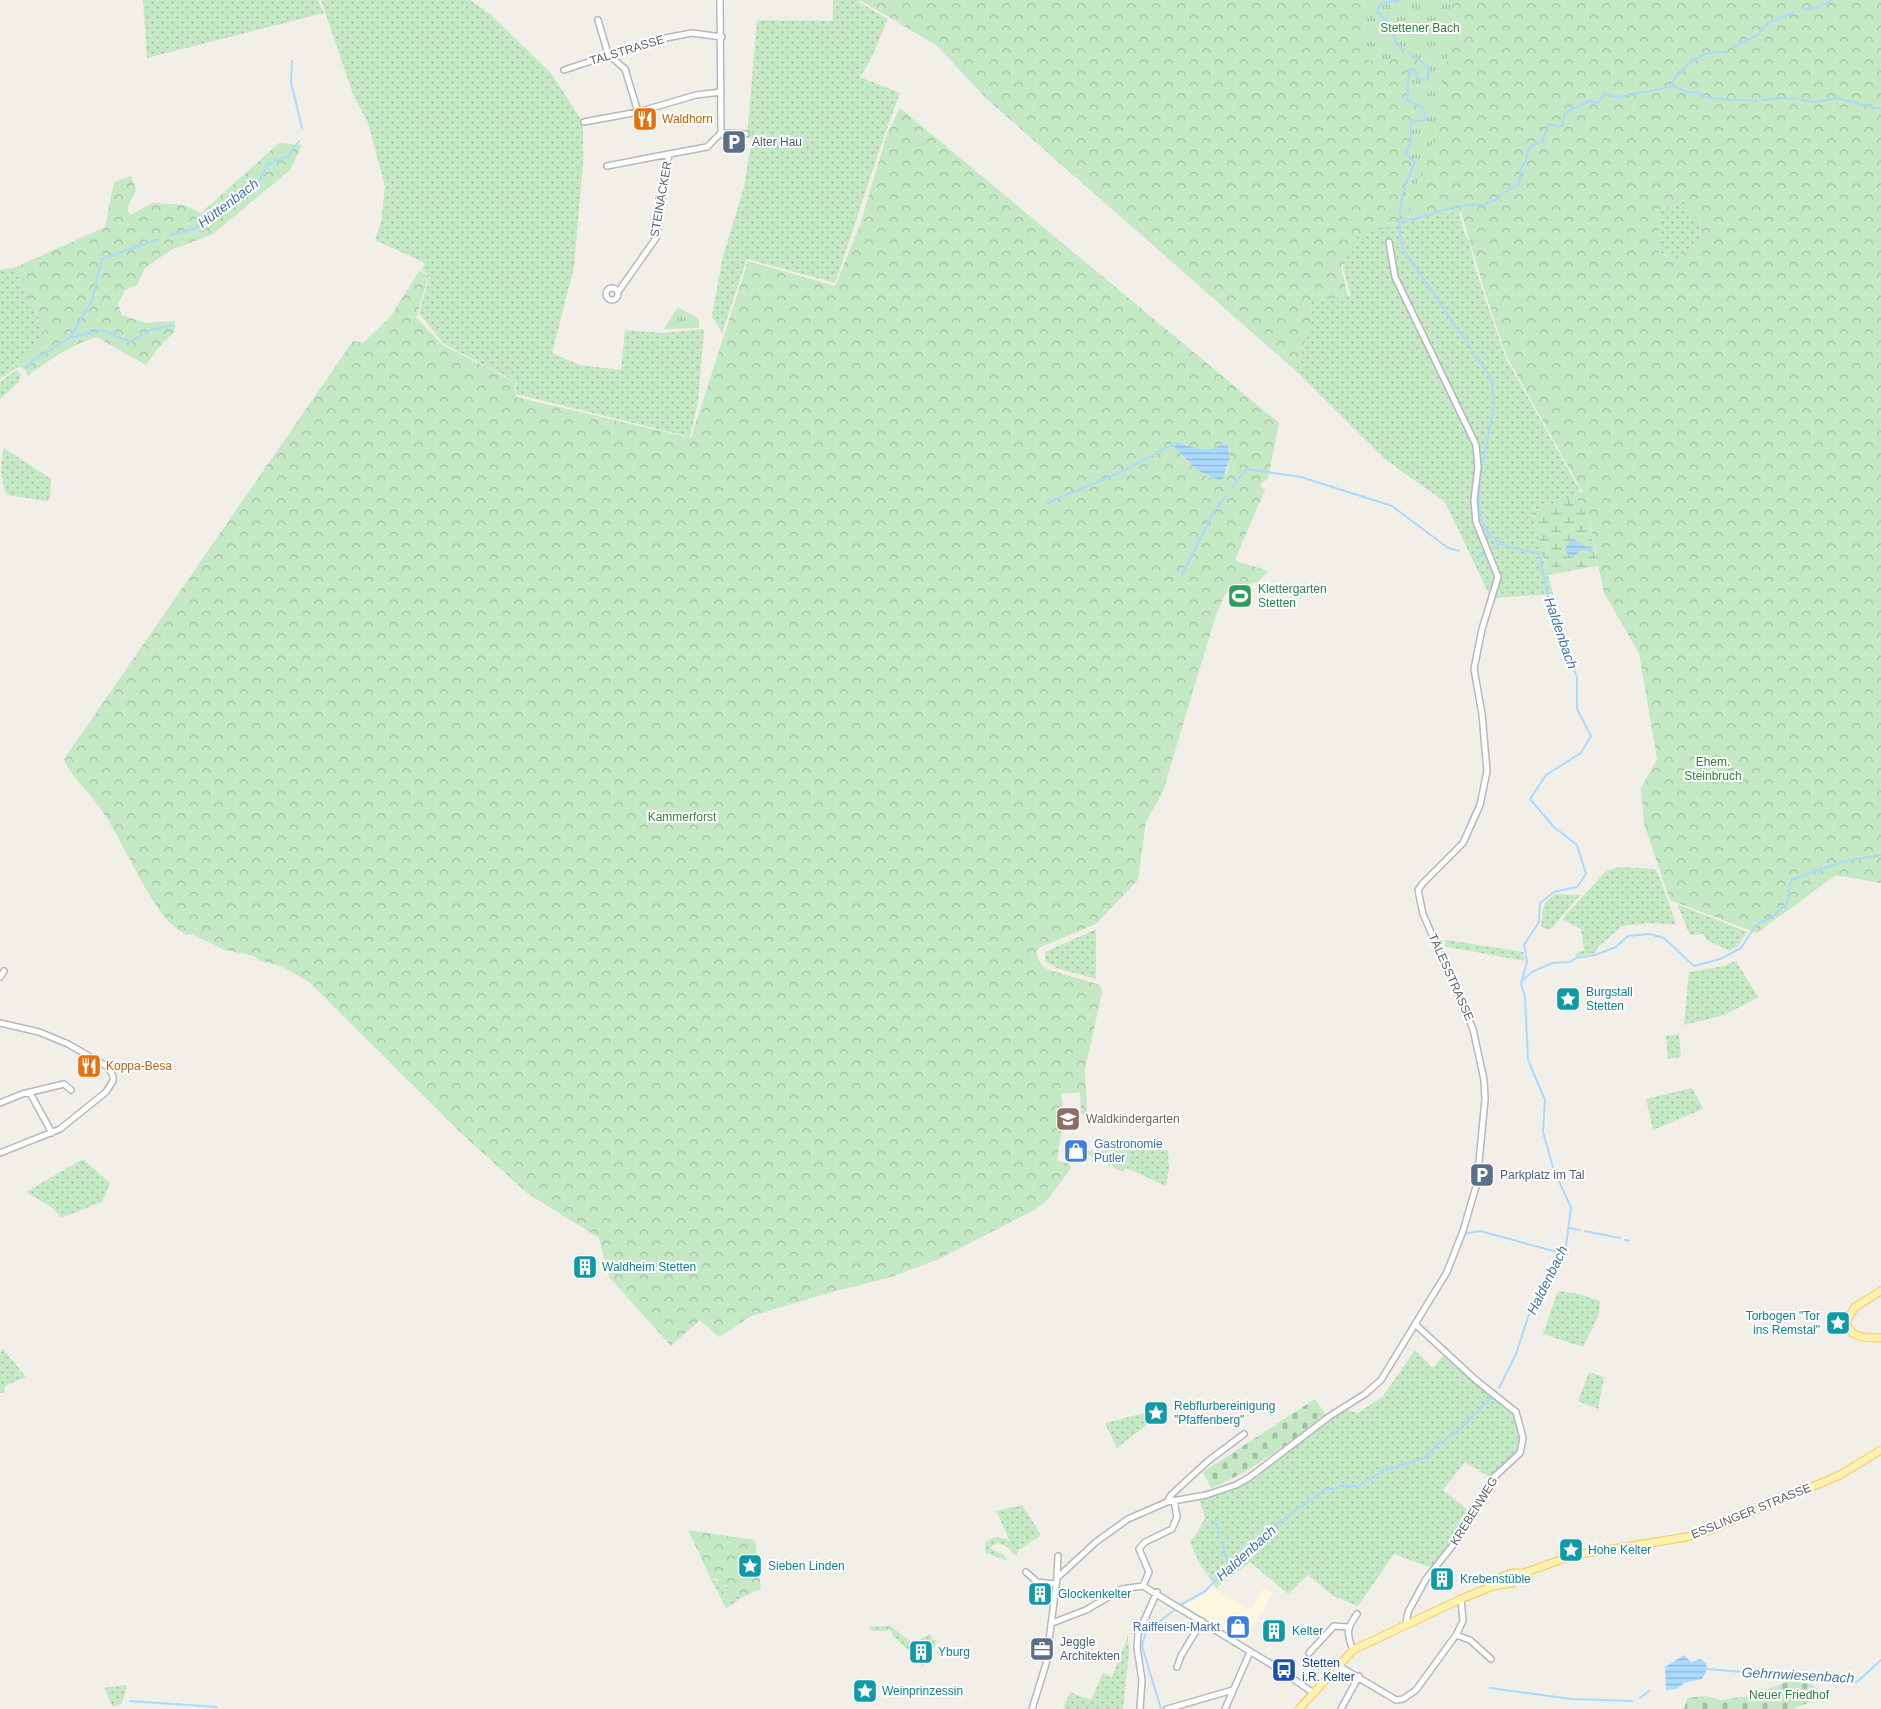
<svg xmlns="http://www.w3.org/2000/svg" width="1881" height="1709" font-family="Arial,sans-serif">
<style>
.commercial{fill:#fef7e0}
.grass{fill:url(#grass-dots)}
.forest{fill:url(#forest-crowns);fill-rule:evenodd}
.wetland{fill:url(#wetland-marsh)}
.cemetery{fill:url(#cemetery-stones)}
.park{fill:url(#park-tufts)}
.water{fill:url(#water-rules)}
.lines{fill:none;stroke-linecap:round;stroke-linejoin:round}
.stream{stroke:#aadaff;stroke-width:2}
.minor-casing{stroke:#b5b8bc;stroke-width:8}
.major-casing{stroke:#f2c960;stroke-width:9}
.minor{stroke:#fff;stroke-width:5}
.major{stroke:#fff2af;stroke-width:7}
.labels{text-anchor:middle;stroke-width:4;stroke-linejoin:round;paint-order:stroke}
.park-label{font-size:12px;fill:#348238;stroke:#fff}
.street-label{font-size:12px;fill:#5f6368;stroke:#fff}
.food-label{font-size:12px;fill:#c56008;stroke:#fff;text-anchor:start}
.service-label{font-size:12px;fill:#4e5e75;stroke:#fff;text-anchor:start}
.leisure-label{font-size:12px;fill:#27864d;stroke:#fff;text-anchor:start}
.culture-label{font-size:12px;fill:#0d838f;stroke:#fff;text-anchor:start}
.education-label{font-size:12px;fill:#785e54;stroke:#fff;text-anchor:start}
.shop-label{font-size:12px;fill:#366cbe;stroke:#fff;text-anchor:start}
.transit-label{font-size:12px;fill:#164399;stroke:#fff;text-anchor:start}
.water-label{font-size:14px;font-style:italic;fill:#4174aa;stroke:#fff}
</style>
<defs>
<pattern id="grass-dots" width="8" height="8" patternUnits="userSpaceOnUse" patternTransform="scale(1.25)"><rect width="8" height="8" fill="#c5e8c5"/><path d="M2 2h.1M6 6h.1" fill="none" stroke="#a3c0a4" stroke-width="1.8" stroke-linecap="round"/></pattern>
<pattern id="forest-crowns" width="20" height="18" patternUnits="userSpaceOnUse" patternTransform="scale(1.25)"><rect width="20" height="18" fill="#c5e8c5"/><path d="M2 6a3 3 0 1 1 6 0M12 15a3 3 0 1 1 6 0" fill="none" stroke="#a3c0a4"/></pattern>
<pattern id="wetland-marsh" width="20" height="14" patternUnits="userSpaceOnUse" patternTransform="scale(1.25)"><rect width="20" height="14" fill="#c5e8c5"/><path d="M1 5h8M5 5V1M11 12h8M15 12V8" fill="none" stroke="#a3c0a4"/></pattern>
<pattern id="cemetery-stones" width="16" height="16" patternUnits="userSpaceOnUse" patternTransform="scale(1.25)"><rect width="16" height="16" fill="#c5e8c5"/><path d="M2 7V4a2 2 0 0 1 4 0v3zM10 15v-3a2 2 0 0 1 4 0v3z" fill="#a3c0a4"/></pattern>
<pattern id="park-tufts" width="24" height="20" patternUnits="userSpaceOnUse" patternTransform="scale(1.25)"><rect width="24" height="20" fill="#c5e8c5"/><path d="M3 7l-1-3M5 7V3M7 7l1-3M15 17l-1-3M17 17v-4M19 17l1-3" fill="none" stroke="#a3c0a4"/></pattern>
<pattern id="water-rules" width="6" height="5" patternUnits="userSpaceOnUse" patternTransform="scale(1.25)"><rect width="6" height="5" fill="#aadaff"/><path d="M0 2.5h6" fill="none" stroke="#8eb4d2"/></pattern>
</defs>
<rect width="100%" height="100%" fill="#f1efe8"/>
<path class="commercial" d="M 1212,1588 L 1250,1610 L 1264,1588 L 1273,1593 L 1243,1644 L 1185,1605 L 1205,1594 Z"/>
<path class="grass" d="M 143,0 L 318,0 L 324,13 L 147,58 Z
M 321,0 L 470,0 L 491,15 L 551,73 L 583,123 L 583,163 L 574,267 L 552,353 L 579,365 L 621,370 L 625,330 L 664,333 L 704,329 L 698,402 L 690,437 L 516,394 L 516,382 L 444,344 L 419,313 L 430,275 L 421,270 L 425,263 L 375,240 L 381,222 L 385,186 L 368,123 L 353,94 Z
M 833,0 L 859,0 L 860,3 L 888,19 L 869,63 L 860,77 L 900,93 C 876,156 857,220 835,283 L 747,259 L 722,333 L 712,316 L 723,256 L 744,187 L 752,138 L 747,137 L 757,20 L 833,21 Z
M 1686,201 L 1699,219 L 1701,242 L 1676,259 L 1658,253 L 1659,210 Z
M 1459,212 L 1465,235 L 1470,243 L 1474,264 L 1486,301 L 1506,358 L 1582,494 L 1532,511 L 1553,594 L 1491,598 L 1445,502 L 1386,460 L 1296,371 L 1312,318 L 1311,300 L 1351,296 L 1343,269 L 1348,249 L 1359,234 L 1439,213 Z
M 14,268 L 47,336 L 18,367 L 0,379 L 0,270 Z
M 16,370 L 21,374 L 19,382 L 0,399 L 0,382 Z
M 4,448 L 51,479 L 50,499 L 47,501 L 7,495 C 0,481 0,463 4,448 Z
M 1620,867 L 1655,869 L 1660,878 L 1676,924 L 1649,923 L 1622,926 L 1598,947 L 1595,953 L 1576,957 L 1575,954 L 1584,950 L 1581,929 L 1562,919 L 1606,871 Z
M 1555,894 L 1580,895 L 1550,930 L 1541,927 L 1544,904 Z
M 1677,904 L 1747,932 L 1738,946 L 1729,951 L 1707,940 L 1703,934 L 1690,935 Z
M 1096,929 L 1096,979 L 1057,968 L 1045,961 L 1045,952 Z
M 1434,938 L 1523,952 L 1525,961 L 1437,945 Z
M 1736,961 L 1758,997 L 1725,1015 L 1684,1025 L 1689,972 L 1723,966 Z
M 1679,1034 L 1681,1057 L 1668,1059 L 1666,1036 Z
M 1692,1088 L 1703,1109 L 1653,1130 L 1646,1099 Z
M 1132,1150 L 1168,1150 L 1169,1168 L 1166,1186 L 1126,1168 Z
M 83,1159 L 110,1183 L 102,1202 L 61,1218 L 53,1208 L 26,1192 Z
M 1558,1291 L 1579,1294 L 1600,1301 L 1599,1314 L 1583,1347 L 1543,1334 Z
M 2,1348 L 26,1377 L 5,1386 L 5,1392 L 0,1393 L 0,1355 Z
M 1415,1350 L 1433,1368 L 1444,1355 L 1514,1415 L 1520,1438 L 1517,1451 L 1491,1478 L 1465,1462 L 1443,1490 L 1469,1511 L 1451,1544 L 1432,1568 L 1394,1554 L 1358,1606 L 1333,1596 L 1308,1575 L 1288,1594 L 1250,1562 L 1216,1588 L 1199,1562 L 1190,1542 L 1198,1532 L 1205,1517 L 1199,1499 L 1224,1493 L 1257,1478 L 1283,1455 L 1344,1409 L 1358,1413 L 1383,1396 Z
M 1589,1372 L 1604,1377 L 1598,1409 L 1578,1401 Z
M 1156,1410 L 1159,1411 L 1158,1416 L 1117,1448 L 1105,1423 Z
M 1022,1505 L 1041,1535 L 1018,1551 L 1016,1556 L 1009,1548 L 998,1543 L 989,1548 L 1004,1555 L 1008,1561 L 985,1553 L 985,1543 C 993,1535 1000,1537 1010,1541 L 996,1511 Z
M 710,1577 L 730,1589 L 723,1599 L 724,1600 L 737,1593 L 743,1597 L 726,1608 Z
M 891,1626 L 912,1643 L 930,1634 L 933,1640 L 937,1640 L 930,1660 L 920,1668 L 932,1651 L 928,1653 L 921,1646 L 915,1651 L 921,1659 L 918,1659 L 892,1635 L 893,1632 L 889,1629 L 887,1631 L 872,1631 L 869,1627 Z
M 1128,1636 L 1129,1653 L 1123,1709 L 1063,1709 L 1070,1692 L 1091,1700 L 1103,1673 L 1112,1677 Z
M 127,1685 L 122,1703 L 113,1707 L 104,1688 Z"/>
<path class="forest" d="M 860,0 L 1881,0 L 1881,883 L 1836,875 L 1757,933 L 1670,900 L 1644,824 L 1641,788 L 1657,759 L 1639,653 L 1604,593 L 1589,520 L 1575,496 L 1583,493 L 1507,357 L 1488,302 L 1461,212 L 1439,213 L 1359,235 L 1348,249 L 1346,262 L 1341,266 L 1348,297 L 1311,301 L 1312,318 L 1296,371 L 988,100 L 936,45 ZM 1685,201 L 1687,215 L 1699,219 L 1701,242 L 1676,259 L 1659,254 L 1659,210 Z
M 900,108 L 1279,423 L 1268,479 L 1261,483 L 1260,486 L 1265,490 L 1236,557 L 1236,561 L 1269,571 L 1257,583 L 1232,586 L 1224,596 L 1215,618 L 1163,791 L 1146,822 L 1138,880 L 1096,924 L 1041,947 L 1036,952 L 1040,963 L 1046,969 L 1097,984 L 1101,987 L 1102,993 L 1085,1069 L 1087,1114 L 1081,1114 L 1080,1092 L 1061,1094 L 1064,1114 L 1057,1161 L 1069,1163 L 1071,1168 L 1048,1199 L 1036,1209 L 939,1259 L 891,1277 L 836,1291 L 751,1316 L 719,1337 L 700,1320 L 671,1346 L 609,1277 L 599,1238 L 527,1193 L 463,1135 L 309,982 L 281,966 L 261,961 L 254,956 L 225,950 L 192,934 L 185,935 C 180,930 174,927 170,923 C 140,889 124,841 98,805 C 88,790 70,776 64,759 L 353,341 L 363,343 L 391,316 L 419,271 L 429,275 L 416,318 L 443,345 L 515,382 L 516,397 L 691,438 L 748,261 L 835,286 L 860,225 L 887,134 ZM 1173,444 C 1184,444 1191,449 1201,449 C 1212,450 1219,447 1230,449 L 1227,473 L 1209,478 L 1184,459 Z
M 279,143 L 302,145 L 290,170 L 213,234 L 171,250 L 145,268 L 137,285 L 125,290 L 118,304 L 122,315 L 145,323 L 175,321 L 175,331 L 159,347 L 146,365 L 96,337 C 70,346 50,359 28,376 L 25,369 L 18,367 L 47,336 L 14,268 L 105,227 L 114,182 L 131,176 L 136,190 L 127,209 L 130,215 L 153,203 L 184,205 L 201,213 Z
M 688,1530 L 755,1540 L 761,1589 L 743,1597 L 737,1593 L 725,1600 L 723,1599 L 730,1589 L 725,1585 L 717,1585 L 718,1580 L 710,1577 Z"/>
<path class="wetland" d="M 1575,496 L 1588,517 L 1598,566 L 1548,575 L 1532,511 Z"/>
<path class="cemetery" d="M 1315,1399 L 1327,1416 C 1289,1442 1253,1471 1211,1488 L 1203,1472 Z
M 1789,1681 L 1811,1684 L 1825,1695 L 1794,1709 L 1684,1709 L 1687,1698 L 1704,1696 L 1720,1700 L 1749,1696 Z"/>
<path class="park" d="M 1365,0 L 1453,0 L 1449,33 L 1451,47 L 1446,64 L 1439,123 L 1406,218 L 1398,220 L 1401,200 L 1414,162 L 1405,154 L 1411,145 L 1413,120 L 1430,119 L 1421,108 L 1409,100 L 1408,81 L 1413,70 L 1423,80 L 1429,77 L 1431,70 L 1402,50 L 1384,66 L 1364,58 L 1362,34 Z
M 678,307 L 699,319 L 699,328 L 664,329 Z
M 1717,754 L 1726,762 L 1727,775 L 1718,781 L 1721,791 L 1712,792 L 1708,787 L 1690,797 L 1685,788 L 1696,781 L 1702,761 Z
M 1132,1150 L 1124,1172 L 1115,1169 L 1112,1164 L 1109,1166 L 1101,1156 L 1100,1159 L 1095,1160 L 1091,1155 L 1086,1155 L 1088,1151 Z"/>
<path class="water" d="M 1176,442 C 1191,446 1207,455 1222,444 L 1228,446 L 1230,457 L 1223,479 C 1206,481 1184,459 1174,446 Z
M 1574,540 L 1586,547 L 1591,546 L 1593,553 L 1582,549 L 1571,558 L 1565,550 L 1568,543 Z
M 1684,1655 L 1691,1662 L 1700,1659 L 1706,1663 L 1707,1669 L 1702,1679 L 1684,1683 L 1676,1689 L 1666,1690 L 1665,1667 Z"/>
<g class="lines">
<path class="stream" d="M 1398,0 L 1397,2 L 1393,1 L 1381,3 L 1377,12 L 1391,23 L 1396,43 L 1403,49
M 1803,10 L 1818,7 L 1832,0
M 1734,47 L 1756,36 L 1768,23 L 1794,12
M 1408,53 L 1427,65 L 1429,70 L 1428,80 L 1419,79 L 1414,69 L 1410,69 C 1408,76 1408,92 1407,100 L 1423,108 L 1426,119 L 1424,121 L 1411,120 L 1411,140 L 1406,153 L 1415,163 C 1401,190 1395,219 1403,249 L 1491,378 C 1492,385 1494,394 1494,401 C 1492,434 1464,508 1490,535 C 1501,547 1523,550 1539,553 L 1550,606 L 1577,677 L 1577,709 L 1591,736 L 1581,753 L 1546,775 L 1530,799 L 1554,827 L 1577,845 L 1586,874 L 1577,887 L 1554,892 L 1540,903 L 1539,922 L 1524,945 L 1527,961 L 1521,984 L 1525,997 L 1528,1060 L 1545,1100 L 1543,1132 L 1554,1171 L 1571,1207 L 1566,1246 L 1530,1311 L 1516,1354 L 1499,1388
M 292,61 L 291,82 L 302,128
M 1670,86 C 1679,71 1697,53 1715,52 C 1720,52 1723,53 1727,52
M 1762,100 L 1782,98 L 1796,99
M 1801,100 L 1815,102 L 1836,98 L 1881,109
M 1460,206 L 1485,204 L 1498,199 L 1501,194 L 1519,184 L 1521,168 L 1524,165 L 1530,146 L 1543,141 L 1548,124 L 1559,127 L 1562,126 L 1565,113 L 1589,101 L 1598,103 L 1605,94 L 1619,97 L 1674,86 L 1688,93 L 1695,92 L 1709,98 L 1756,101
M 1399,223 L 1455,207
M 170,235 L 194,229 L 260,180 L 268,164 L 287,157 L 299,141
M 70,338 L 102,330 L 130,342 L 151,330 L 173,325
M 25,368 L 36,358 L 70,338 L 92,300 L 102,259 L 159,239
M 1231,489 L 1246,469 L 1301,477 L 1392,506 L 1448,548 L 1459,551
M 1047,503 L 1125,470 L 1173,444
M 1476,557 L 1483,555 L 1502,543
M 1182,575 L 1213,513 L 1226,496
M 1521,982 L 1532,972 L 1552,963 L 1570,962 L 1576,958 L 1595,955 L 1616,947 L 1628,936 L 1649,934 L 1664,938 L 1694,966 L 1720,959 L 1741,948 L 1756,925 L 1775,915 L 1787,903 L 1791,880 L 1841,862 L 1881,855
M 1568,1228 L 1580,1230
M 1585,1231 L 1620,1238
M 1467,1233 L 1480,1231 L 1561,1253
M 1625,1240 L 1629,1241
M 1215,1519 L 1220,1537
M 1223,1545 L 1229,1567
M 1707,1669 L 1857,1682 L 1881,1660
M 1490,1688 L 1571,1699 L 1632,1701
M 1640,1698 L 1649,1691
M 130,1701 L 217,1707
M 1161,1709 L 1142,1646 L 1146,1632 L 1182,1604 L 1204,1592 L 1244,1552 L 1279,1522 L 1326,1489 L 1335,1489 L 1342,1485 L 1358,1487 L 1384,1470 L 1424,1458 L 1438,1444 L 1458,1431 L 1491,1398"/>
<defs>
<path id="minor" d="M 720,0 L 721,133
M 598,20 L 608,54 L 625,69 L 638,112
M 564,70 L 655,40 L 692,33 L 722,37
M 584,122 L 638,112 L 696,95 L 721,92
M 721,133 L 746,134
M 607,166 L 669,154
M606 294a6 6 0 1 1 12 0a6 6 0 1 1-12 0Z
M 618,292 L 656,238 L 669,154 L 707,147 L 721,133
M 0,977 L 4,971
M 0,1023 L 39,1032 L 68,1044 L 108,1067 L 113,1076 L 113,1081 L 106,1092 L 60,1129 L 0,1153
M 30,1093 L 52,1133
M 0,1103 L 22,1094 L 64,1084 L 71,1090
M 1167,1502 L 1171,1495 L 1208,1461 L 1244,1434
M 1026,1572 L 1037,1582 L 1055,1584
M 1057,1578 L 1058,1556
M 1143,1586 L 1149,1572 L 1139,1549 L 1145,1542 L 1172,1529 L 1177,1517 L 1174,1500
M 1052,1623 L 1086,1610 L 1122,1589 L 1143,1586 L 1279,1669 L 1312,1692
M 1406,1623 L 1408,1612 L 1426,1579 L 1457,1540 L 1492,1479 L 1520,1453 L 1523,1438 L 1516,1412 L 1477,1381 L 1415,1324
M 1456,1635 L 1470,1640 L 1491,1659
M 1353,1650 C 1346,1633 1347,1628 1357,1614
M 1309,1653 L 1334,1626 L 1348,1627
M 1337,1665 L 1396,1700 L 1403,1699 L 1416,1690 L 1456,1635 L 1463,1621 L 1461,1599
M 1177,1667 L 1181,1656 L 1202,1621
M 1032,1709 L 1046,1664 L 1057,1578 L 1096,1542 L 1128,1519 L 1167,1502 L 1206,1495 L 1236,1485 L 1250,1477 L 1330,1416 L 1365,1394 L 1381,1380 L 1447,1272 L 1463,1231 L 1477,1183 L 1485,1099 L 1484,1080 L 1473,1029 L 1423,914 L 1418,890 L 1423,883 L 1463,843 L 1480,805 L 1487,771 L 1482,714 L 1474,669 L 1482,629 L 1498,577 L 1476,522 L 1474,500 L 1478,467 L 1476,445 L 1395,277 L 1389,242
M 1140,1709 L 1142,1680 L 1137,1648 L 1138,1634 L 1157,1592
M 1167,1709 L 1233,1690
M 1225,1709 L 1250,1652
M 1341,1709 L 1359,1676"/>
<path id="major" d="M 1881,1291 L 1855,1307 L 1846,1322 C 1851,1340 1866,1337 1881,1338
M 1493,1586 L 1499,1578 L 1512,1573 L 1524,1573 L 1574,1555 L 1687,1537 L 1705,1532 L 1840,1475 L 1881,1450
M 1299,1709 L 1353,1650 L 1461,1599 L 1493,1586 L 1512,1583 L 1524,1573"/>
</defs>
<use href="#minor" class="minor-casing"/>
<use href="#major" class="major-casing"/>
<use href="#minor" class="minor"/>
<use href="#major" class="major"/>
</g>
<defs>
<symbol id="restaurant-square" viewBox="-11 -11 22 22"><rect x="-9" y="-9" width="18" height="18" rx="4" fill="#e8710a" stroke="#fff"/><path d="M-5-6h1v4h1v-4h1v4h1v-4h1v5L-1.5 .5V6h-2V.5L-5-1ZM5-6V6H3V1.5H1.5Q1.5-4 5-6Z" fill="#fff"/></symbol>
<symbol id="parking-square" viewBox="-11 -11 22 22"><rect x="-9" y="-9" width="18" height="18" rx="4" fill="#5c6f8a" stroke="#fff"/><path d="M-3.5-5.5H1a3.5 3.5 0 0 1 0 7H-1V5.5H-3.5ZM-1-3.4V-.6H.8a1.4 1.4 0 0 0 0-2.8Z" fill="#fff"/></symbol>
<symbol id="stadium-square" viewBox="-11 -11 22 22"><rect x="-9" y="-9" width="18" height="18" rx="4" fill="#2e9e5b" stroke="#fff"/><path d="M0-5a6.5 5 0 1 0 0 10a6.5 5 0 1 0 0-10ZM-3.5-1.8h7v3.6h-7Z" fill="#fff"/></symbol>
<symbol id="sight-square" viewBox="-11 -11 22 22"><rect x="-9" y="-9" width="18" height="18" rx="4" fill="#0f9aa8" stroke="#fff"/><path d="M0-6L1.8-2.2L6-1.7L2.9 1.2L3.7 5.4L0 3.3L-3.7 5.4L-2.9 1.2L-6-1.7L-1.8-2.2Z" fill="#fff"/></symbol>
<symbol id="school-square" viewBox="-11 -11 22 22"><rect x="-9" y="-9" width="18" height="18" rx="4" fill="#8d6e63" stroke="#fff"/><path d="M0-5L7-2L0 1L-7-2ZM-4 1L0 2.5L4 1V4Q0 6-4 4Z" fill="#fff"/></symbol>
<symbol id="shop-square" viewBox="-11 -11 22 22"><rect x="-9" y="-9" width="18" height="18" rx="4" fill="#3f7fe0" stroke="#fff"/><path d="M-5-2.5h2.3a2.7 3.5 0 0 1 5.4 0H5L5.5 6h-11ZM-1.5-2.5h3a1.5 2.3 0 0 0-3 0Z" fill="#fff"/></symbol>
<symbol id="building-square" viewBox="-11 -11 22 22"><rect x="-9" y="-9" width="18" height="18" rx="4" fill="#0f9aa8" stroke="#fff"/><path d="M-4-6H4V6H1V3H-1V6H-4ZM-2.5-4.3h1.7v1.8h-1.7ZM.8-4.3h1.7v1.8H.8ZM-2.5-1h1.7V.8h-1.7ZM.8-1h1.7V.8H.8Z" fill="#fff"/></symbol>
<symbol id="office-square" viewBox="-11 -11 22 22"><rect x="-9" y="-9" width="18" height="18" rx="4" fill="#5c6f8a" stroke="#fff"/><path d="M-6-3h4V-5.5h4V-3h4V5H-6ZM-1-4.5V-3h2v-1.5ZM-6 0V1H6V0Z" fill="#fff"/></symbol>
<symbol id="bus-square" viewBox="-11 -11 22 22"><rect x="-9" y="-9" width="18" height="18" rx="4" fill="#1a4fb4" stroke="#fff"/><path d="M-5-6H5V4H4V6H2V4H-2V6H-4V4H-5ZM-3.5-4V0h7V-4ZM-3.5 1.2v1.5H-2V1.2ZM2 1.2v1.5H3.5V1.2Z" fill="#fff"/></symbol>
</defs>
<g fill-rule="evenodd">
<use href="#restaurant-square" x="631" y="105" width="28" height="28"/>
<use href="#parking-square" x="720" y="128" width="28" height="28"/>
<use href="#stadium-square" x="1226" y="582" width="28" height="28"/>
<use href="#sight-square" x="1554" y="985" width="28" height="28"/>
<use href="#restaurant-square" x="75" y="1052" width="28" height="28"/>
<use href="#school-square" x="1054" y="1105" width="28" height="28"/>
<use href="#shop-square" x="1062" y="1137" width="28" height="28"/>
<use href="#parking-square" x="1468" y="1161" width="28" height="28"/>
<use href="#building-square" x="571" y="1253" width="28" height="28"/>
<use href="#sight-square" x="1824" y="1309" width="28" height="28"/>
<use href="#sight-square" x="1142" y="1399" width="28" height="28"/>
<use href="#sight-square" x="1557" y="1536" width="28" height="28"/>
<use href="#sight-square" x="736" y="1552" width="28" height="28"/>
<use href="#building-square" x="1428" y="1565" width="28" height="28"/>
<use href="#building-square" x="1026" y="1580" width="28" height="28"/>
<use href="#shop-square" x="1224" y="1613" width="28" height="28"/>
<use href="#building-square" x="1260" y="1617" width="28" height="28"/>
<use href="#office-square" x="1028" y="1635" width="28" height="28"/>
<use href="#building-square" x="907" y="1638" width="28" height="28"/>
<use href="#bus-square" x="1270" y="1656" width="28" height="28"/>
<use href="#sight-square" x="851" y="1677" width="28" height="28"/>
</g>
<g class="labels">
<g class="park-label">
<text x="1420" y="32">Stettener Bach</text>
<text x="1713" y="766">Ehem.<tspan x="1713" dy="14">Steinbruch</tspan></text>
<text x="682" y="821">Kammerforst</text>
<text x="1789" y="1699">Neuer Friedhof</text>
</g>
<g class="street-label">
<text transform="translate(627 50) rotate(-17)" y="4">TALSTRASSE</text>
<text transform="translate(661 199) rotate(-80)" y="4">STEINÄCKER</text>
<text transform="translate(1451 977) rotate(66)" y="4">TÄLESSTRASSE</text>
<text transform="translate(1474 1511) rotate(-58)" y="4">KREBENWEG</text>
<text transform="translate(1751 1511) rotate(-22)" y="4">ESSLINGER STRASSE</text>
</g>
<g class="food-label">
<text x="662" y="123">Waldhorn</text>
<text x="106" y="1070">Koppa-Besa</text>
</g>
<g class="service-label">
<text x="752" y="146">Alter Hau</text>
<text x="1500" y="1179">Parkplatz im Tal</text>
<text x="1060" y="1646">Jeggle<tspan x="1060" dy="14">Architekten</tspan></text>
</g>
<g class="leisure-label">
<text x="1258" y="593">Klettergarten<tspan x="1258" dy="14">Stetten</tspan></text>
</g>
<g class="culture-label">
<text x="1586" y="996">Burgstall<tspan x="1586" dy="14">Stetten</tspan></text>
<text x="602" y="1271">Waldheim Stetten</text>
<text x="1820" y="1320" text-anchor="end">Torbogen "Tor<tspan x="1820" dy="14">ins Remstal"</tspan></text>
<text x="1174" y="1410">Rebflurbereinigung<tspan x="1174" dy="14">"Pfaffenberg"</tspan></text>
<text x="1588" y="1554">Hohe Kelter</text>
<text x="768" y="1570">Sieben Linden</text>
<text x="1460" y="1583">Krebenstüble</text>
<text x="1058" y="1598">Glockenkelter</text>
<text x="1292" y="1635">Kelter</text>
<text x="938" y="1656">Yburg</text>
<text x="882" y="1695">Weinprinzessin</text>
</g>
<g class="education-label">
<text x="1086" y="1123">Waldkindergarten</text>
</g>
<g class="shop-label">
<text x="1094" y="1148">Gastronomie<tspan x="1094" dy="14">Putler</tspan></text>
<text x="1220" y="1631" text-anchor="end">Raiffeisen-Markt</text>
</g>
<g class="transit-label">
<text x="1302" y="1667">Stetten<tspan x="1302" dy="14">i.R. Kelter</tspan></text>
</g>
<g class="water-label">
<text transform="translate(228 203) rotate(-37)" y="5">Hüttenbach</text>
<text transform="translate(1561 633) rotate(71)" y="5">Haldenbach</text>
<text transform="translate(1547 1280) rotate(-64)" y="5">Haldenbach</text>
<text transform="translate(1246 1553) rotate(-42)" y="5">Haldenbach</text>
<text transform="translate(1798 1675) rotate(3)" y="5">Gehrnwiesenbach</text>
</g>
</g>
</svg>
